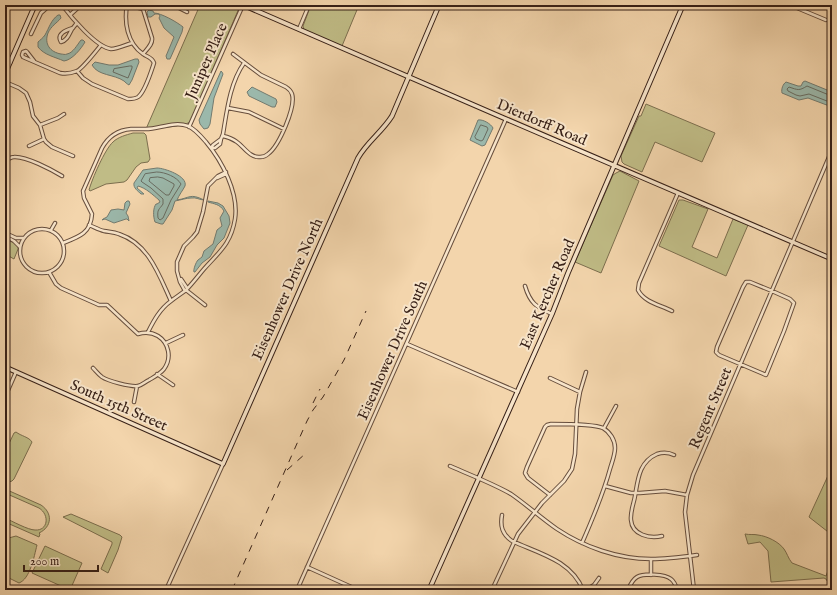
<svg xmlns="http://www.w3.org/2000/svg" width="837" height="595" font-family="'IM FELL English',serif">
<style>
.green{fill:#c0bc86;stroke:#7c6e4e}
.water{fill:#9bb8ab;stroke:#737b70}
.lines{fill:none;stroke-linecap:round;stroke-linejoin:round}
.shore{stroke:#696c61;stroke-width:1}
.street-casing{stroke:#664d3c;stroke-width:4.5}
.secondary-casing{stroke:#372017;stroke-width:5.5}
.street{stroke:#f7e4c9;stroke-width:2.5}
.secondary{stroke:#f7e4c9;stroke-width:3.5}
.rail{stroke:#372017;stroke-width:1;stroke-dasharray:7 7;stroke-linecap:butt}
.labels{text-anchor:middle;stroke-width:4;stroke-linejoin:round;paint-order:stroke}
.street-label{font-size:15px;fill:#372017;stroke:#f7e4c9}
</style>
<rect width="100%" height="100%" fill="#f3d5ac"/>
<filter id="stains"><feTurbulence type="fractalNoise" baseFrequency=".005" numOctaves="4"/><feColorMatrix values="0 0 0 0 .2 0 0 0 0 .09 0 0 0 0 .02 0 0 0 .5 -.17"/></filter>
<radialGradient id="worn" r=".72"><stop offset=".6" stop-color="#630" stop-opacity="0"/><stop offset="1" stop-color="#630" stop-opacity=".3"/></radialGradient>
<path class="green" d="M 200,5 L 239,5 L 240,6 L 190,122 C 183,127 156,128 146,129 Z
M 311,5 L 359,5 L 342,46 L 304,30 L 303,26 Z
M 646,104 L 715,133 L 702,162 L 655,142 L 642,172 L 624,164 L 622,162 L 621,156 L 639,116 L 641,116 Z
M 133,133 L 144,133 L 146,135 L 150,159 L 148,162 L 141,163 L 136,167 L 127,180 L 124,182 L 106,184 L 90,191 L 89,190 C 92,179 105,149 113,142 C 118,137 126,135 133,133 Z
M 620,171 L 639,181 L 601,273 L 575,262 L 613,175 L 616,173 Z
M 679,200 L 683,200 L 708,209 L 692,247 L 717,258 L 733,219 L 748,225 L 726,276 L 659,246 Z
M 5,238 L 13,242 L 18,245 L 18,249 L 14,259 L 5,254 Z
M 16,432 C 21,436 29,437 32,442 L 14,479 L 12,481 L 9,482 L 5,481 L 5,452 L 14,433 Z
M 832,467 L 832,535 L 809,517 Z
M 5,489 L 41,505 C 53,513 52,527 39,533 L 40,534 L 39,537 L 5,522 L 5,518 C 12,521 28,530 35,530 C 48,531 50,515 39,508 L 5,493 Z
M 71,514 L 120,535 L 122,537 L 118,550 L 108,573 L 101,569 L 112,544 L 112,542 L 63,517 Z
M 745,534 C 750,535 754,534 758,535 C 767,536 779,542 784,549 C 787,553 788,558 792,563 L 826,576 L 832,560 L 832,589 L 826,579 L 824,578 L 771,582 L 768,551 L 760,542 L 748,544 Z
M 16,536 L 37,545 C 34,557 30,579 19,583 L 5,576 L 5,539 Z
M 45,546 L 82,563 L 70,590 L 32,573 Z"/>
<path class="water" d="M 149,10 L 153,11 L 154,13 C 161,13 177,22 183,27 L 182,32 L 170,59 L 167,59 L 166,56 L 174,37 L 164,28 L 159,18 L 160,16 L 159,14 L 155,14 L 151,17 L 148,17 L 147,12 Z
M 58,15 L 60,15 L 61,18 C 57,23 51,26 48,33 C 44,44 50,52 61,54 C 63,54 65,55 67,54 C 73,53 77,45 81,40 L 83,40 L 85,42 C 81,49 72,60 64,61 C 55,57 44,55 38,47 L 38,42 C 40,40 43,38 45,35 C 49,28 51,20 58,15 Z
M 135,59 L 138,59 L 139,62 L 132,80 L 129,85 C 127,84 125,82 124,81 C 114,74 98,76 92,65 L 95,62 L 109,65 L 118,65 Z
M 221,71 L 222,72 L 223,74 L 214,98 L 210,124 L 208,128 L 204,129 L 200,124 L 199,120 Z
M 805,81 L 832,92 L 832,107 L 808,98 L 799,100 L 782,93 C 781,89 783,84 786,82 L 798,86 L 801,86 L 803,82 Z
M 252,87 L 276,99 L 277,102 L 275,107 L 272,107 L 249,96 L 247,92 Z
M 478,120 C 483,119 491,124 493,128 L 485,145 L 482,146 L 470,140 Z
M 157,168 C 164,168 188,176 185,186 C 183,190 179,195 177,200 C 190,198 190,193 204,200 C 200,200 196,197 191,198 C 186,198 181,200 175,201 L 172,210 L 163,224 L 161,224 L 155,222 C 153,216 153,208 156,204 L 157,204 L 160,202 L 159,200 C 153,195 146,188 138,186 L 137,188 L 144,194 L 141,194 C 138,191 133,188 134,183 L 143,170 Z
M 127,201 L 129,201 L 130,204 L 126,213 L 128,216 L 129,221 L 127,219 L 126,219 L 114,223 L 105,219 L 102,220 L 103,219 L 107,217 L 111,210 L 118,209 L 124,210 L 125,203 Z
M 208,201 L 218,203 L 223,206 L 229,216 L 230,223 L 224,238 L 217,245 L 210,257 L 202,263 L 195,272 L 194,272 C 193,270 196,262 198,260 C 199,259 201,258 202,257 L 204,251 L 213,244 L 217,230 L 222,226 L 220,218 L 224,211 C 220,204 214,204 208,202 Z"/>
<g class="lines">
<path class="shore" d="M 130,66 L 132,66 L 132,68 L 128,78 L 113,72 L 114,69 Z
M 832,96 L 829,95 L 807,86 C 799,91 798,90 789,87 L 787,89 L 788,91 L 796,95 L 800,96 L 809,94 L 832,103
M 481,125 L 487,127 L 488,129 L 483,140 L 481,141 L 476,139 L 475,137 Z
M 157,172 C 165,172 177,177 181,184 L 171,200 L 163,218 L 160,220 L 158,218 C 157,209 159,210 163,204 L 163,199 L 151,188 L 142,182 L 141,181 L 145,174 Z
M 158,177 L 163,178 L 174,184 L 174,186 L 169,195 L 166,195 L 149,181 L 150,178 Z"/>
<defs>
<path id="street" d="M 62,5 C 71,17 96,47 111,49 C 118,49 125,45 132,43
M 87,5 C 92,8 101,6 107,5
M 127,5 L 143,9 L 152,38 C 153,44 147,49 143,54
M 173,5 L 187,12
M 790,5 L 826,20
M 143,9 L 145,5
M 70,15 L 81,5
M 73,28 C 66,30 56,34 61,42 C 68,40 69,34 72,29 C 73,28 76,24 77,23
M 299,29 L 309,5
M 31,34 L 41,13 L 50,5
M 5,58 L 7,59 L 10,63 L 5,64
M 34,61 L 27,52 L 26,51 L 23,52 L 22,55 L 23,57 L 60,73 C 65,74 72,73 77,71 C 83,68 96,51 101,45
M 77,71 L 83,78 L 92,84 L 128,99 C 132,99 135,99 138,97 C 145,92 151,72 154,63 C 152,57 147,57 143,54 C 127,43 124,22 127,5
M 5,82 L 19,88 L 26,93 L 30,102 L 33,116 L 40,125 L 44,139 L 46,142 L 52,147 L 73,156
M 228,108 L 249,112 L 284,129
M 40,125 L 58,118 L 64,114
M 189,127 L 243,5
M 223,136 C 228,137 233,139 237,142 C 244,147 250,158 260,157 C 263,157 266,156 268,154 C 279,146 296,107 292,94 C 291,91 289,89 286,87 L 261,75 L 233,54
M 221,139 L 223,134 C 227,110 230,83 244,63
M 221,139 L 220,144 L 215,148 L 211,148 L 213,145 Z
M 29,146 L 44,139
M 5,161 C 8,159 11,157 14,157 C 26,156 52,170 62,176
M 217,178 L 226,174
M 5,200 L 7,201 C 8,204 8,206 5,207
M 89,225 C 94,227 99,230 104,231 C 109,232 114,232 119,234 C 149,244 159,275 171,301
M20 251a22 22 0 1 1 44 0a22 22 0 1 1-44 0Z
M 51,230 L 55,223
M 5,233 L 16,238 L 24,238
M 5,236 L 14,241 L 20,247
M 63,243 C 79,237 91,233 92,214 L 84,198 L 83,191 L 102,148 C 108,137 118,130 131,129 C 136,129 141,129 146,129 C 159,129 174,121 188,126 C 195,129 200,135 206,142 C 222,161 239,193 235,219 C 231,244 219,252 204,269 C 198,276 192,284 186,290 C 181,294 176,297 171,301 C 160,309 154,320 148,332
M 49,272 L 56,284 L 61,288 L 99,305 L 107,305 L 138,334 C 145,332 151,332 158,336 C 169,343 172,358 164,369 C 160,374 154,377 149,380 C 145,382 142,385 138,386 C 130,387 108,381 102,377 C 98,374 96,371 93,368
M 181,279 L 187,288
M 746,282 L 750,282 L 772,291 L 790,299 L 794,303 L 784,331 L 766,375 L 719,355 L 716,352 L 717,347 L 743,287 Z
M 525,286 C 530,303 536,307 552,314
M 186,290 L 205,305
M 185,291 L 180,282 L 177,271 L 177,262 L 184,246 L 193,237 L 197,232 L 203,212 L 208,186 L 218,176 L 226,172
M 672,311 C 660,305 644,302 638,290 L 639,283 L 678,193
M 166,343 L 183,335
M 407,344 L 518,392
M 157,374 L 173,385
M 550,378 L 580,392
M 5,397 L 16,372
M 134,402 L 137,386
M 604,428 L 616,406
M 450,466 C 470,475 492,483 511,494 C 527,505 541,518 557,529 C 584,547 618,559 651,559 C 667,559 682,557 697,555
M 605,486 L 631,493 L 640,493 L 665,491 L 687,495
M 550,495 L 528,478 L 525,473 L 527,467 L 545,427 L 547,425 L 551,424 C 563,424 594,424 603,428 C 610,432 615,440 615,448 C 615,455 612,462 610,469 C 603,495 593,518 582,543
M 502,515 C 500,526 502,534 512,541 C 538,553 571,560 583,590
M 662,536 C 650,539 632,535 631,520 C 630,512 634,503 635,496 C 638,479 639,462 657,454 C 663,452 668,452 674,455
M 307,567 L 358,590
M 651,575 L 651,559
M 166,590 L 223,464
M 297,590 L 506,119
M 492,590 L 518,534 L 542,503 L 564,481 L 572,469 L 575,454 L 577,409 L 580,392 L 586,372
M 586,590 L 594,585 L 599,578
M 628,590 C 630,585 632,580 637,577 C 644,573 665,574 671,579 C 675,582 676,586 677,590
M 694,590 L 685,512 L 687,495 L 693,475 L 832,150"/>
<path id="secondary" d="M 243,5 L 506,119 L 832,259
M 5,74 L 35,5
M 5,367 L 223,464 L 358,158 C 367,142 382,132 392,116 L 439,5
M 429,590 L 552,314 L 568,273 L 683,5"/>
</defs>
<use href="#street" class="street-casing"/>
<use href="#secondary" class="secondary-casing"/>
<use href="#street" class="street"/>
<use href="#secondary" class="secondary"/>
<path class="rail" d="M 313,403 L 320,389
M 287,470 L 305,454
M 232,590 L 307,421 L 313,410 L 323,397 L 344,360 L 366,311"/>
</g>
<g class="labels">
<g class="street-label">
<text transform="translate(206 61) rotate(-66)" y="5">Juniper Place</text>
<text transform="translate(542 122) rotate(23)" y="5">Dierdorff Road</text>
<text transform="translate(287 289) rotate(-66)" y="5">Eisenhower Drive North</text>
<text transform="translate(547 294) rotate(-67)" y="5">East Kercher Road</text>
<text transform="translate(392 350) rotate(-66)" y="5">Eisenhower Drive South</text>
<text transform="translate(119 405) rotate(24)" y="5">South 15th Street</text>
<text transform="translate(710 408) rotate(-67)" y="5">Regent Street</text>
</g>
</g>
<rect width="837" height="595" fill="none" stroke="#f3d5ac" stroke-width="20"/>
<rect x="6" y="6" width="825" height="583" fill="none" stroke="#372017" stroke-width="2"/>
<rect x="10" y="10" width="817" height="575" fill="none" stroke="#372017"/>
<path d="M24 565v6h74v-6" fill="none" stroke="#372017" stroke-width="2"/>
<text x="30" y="565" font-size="12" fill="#372017" stroke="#f7e4c9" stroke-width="3" paint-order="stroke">200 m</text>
<rect width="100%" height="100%" filter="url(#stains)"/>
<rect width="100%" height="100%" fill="url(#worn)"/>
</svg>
